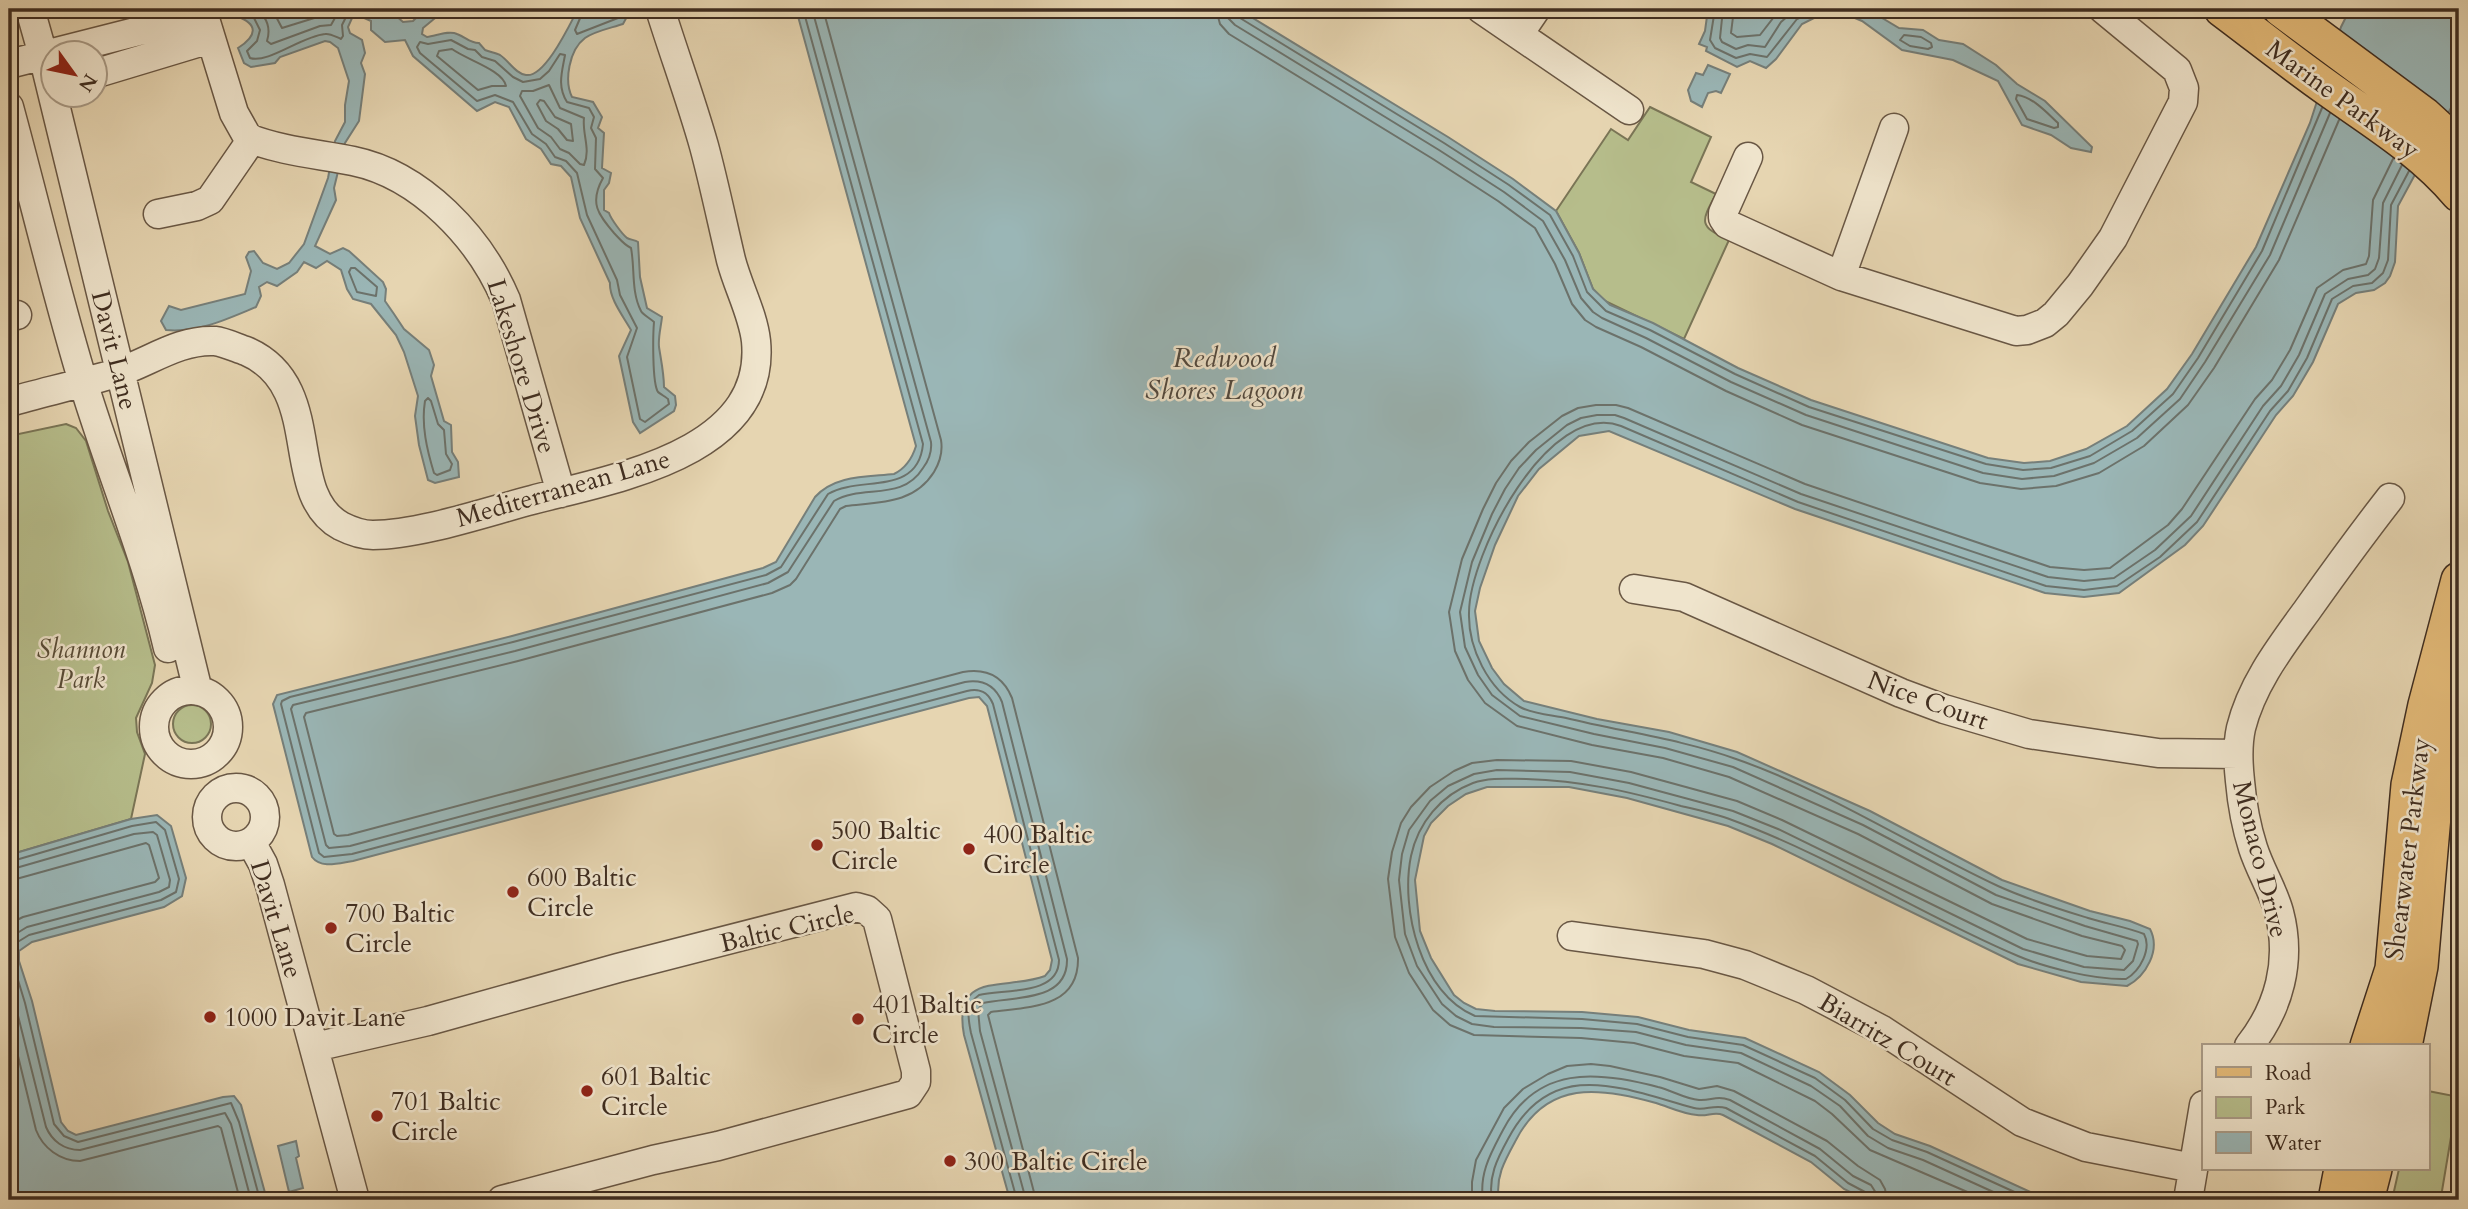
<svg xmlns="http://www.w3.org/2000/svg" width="2468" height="1209" font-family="Cardo,serif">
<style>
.green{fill:#b6bd8b;stroke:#7a7556;stroke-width:2}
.water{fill:#9ab6b6;stroke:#767f7a;stroke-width:2}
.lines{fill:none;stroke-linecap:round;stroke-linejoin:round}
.shore{stroke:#6c726b;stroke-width:2}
.minor-casing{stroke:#695744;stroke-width:31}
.major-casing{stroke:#3f2d20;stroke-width:38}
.minor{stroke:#efe4cc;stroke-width:28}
.major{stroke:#e3ba78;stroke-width:35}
.poi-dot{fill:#8f2418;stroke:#efe4cc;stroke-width:2.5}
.labels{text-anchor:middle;stroke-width:5;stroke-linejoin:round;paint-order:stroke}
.street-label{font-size:26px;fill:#3f2d20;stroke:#efe4cc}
.park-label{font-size:26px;font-style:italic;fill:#574a35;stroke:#efe4cc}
.poi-label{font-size:26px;fill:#3f2d20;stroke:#efe4cc;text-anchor:start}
.water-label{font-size:28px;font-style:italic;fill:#51483e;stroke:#efe4cc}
</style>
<rect width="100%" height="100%" fill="#e6d5b1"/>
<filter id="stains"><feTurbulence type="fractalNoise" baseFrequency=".00286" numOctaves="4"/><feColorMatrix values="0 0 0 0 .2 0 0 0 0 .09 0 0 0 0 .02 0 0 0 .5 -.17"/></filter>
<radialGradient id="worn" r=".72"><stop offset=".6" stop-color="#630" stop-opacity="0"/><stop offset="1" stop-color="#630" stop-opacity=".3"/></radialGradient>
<path class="green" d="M 1650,107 L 1711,137 L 1691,182 L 1716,194 C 1701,222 1698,226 1729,240 L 1684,339 L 1603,300 L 1593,289 L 1579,253 L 1556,211 L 1611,129 L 1628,140 Z
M 66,424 L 76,428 L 86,441 L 108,511 L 128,562 L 155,665 L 152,683 L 136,718 L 137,732 L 145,754 L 131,819 L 9,855 L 9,436 Z
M173 724a19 19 0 1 1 38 0a19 19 0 1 1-38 0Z
M 2428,1091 L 2459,1097 L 2459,1132 L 2452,1131 L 2441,1197 L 2438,1200 L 2392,1200 L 2399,1169 L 2428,1169 Z"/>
<path class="water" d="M 235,9 L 384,9 L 391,17 L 395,15 L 403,22 L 413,21 L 425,9 L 446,9 L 423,28 L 422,34 L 427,37 C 436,36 449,30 457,34 C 466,37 469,43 479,43 L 485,50 C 490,52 496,53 500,55 C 509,61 516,74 526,75 C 545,78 570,24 578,9 L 629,9 L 629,13 L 623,24 C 611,28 595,31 585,38 C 569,50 564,81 572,97 L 593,102 L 602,117 L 598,128 L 604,133 L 602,168 L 611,173 L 609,183 L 604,190 L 604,210 L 609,213 C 611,219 622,234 627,238 C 631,240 635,240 638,242 L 640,277 L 647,308 L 662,317 C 661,327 658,337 659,347 C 661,360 664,374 664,387 L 675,396 L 676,405 L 674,411 L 640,433 L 633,422 L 619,356 L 631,330 C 623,316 609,298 610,283 L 580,218 L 571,177 L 561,166 L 551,164 L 541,149 L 526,139 L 509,107 L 495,102 L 477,111 L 413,56 L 405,40 L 385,42 L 371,30 L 371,21 L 362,17 L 352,18 L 348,27 L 350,33 L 362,40 L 365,53 L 361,63 L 365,74 L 359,121 L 345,143 L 334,188 L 336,200 L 315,246 L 330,254 L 343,248 L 349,251 L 383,282 L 386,289 L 385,301 L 394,314 L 404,329 L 429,350 L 434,365 L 431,376 L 444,421 L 451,425 L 452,452 L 458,462 L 459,477 L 435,483 L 428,480 L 419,445 L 415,416 L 418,396 L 404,352 L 396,335 L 371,304 L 353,299 L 347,289 L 341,270 L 327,261 L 316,268 L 304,262 L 297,272 L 277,286 L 267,282 L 259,287 L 261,296 L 256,307 C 227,319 198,333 166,330 L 161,321 L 169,306 L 181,310 L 245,294 L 251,271 L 246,257 L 249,252 L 254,251 L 263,263 L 277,269 L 289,263 L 304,244 L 328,178 L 335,141 L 345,122 L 345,105 L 349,81 L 338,48 L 330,42 L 325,41 L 280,57 L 275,63 L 251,67 L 244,63 L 238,48 C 257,36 259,24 236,16 Z
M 796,9 L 1238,9 L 1448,137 L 1513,179 L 1556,211 L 1579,253 L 1593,289 L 1610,305 L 1653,323 L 1738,368 L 1811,400 L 1988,458 L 2024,463 L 2050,461 L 2086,449 L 2127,426 L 2167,389 L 2192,354 L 2256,247 L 2310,123 L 2341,27 L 2350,9 L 2459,9 L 2459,93 L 2398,206 L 2395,262 L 2390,276 L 2385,283 L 2374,290 L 2356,293 L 2338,304 L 2313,362 L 2293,396 L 2276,415 L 2203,526 L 2185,545 L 2119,593 L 2084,597 L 2045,593 L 1795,509 L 1609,431 L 1579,436 L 1539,469 L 1518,496 L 1495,545 L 1480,588 L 1475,611 L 1479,641 L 1492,668 L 1504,684 L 1524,701 L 1597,719 L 1669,732 L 1737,752 L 1870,811 L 2002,880 L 2090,911 L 2130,921 L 2150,929 C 2161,950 2146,976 2127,986 L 2081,982 L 2018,964 L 1772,844 L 1728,826 L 1627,798 L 1569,787 L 1487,787 L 1466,794 L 1448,806 L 1431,823 L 1424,836 L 1415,880 L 1420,931 L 1431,958 L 1454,995 L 1464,1003 L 1476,1009 L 1495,1011 L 1582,1012 L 1638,1017 L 1689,1030 L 1745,1038 L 1819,1072 L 1850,1095 L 1878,1123 L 1895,1134 L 1930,1146 L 2048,1200 L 1866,1200 L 1844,1189 L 1811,1162 L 1723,1115 C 1714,1111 1707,1117 1697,1115 C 1683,1114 1669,1107 1656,1103 C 1600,1087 1547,1080 1516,1140 C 1505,1160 1495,1177 1499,1200 L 1010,1200 L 964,1035 C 952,970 1005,991 1045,976 L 1050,970 L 1052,960 L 987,706 L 979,697 L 969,698 L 353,861 C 339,863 321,869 312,857 L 273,704 L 277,695 L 512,636 L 763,568 L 776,562 L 815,497 C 835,475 866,477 894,474 C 906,468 912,459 916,446 Z
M 1708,9 L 1867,9 L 1899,28 L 1923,30 L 1939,40 L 1963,44 L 1996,65 L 2017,84 L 2045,101 L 2092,147 L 2091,152 L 2071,148 L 2051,135 L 2022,125 L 1998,81 L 1953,60 L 1902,50 L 1862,21 L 1843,13 L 1816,17 L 1802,24 L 1776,59 L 1766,68 L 1750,61 L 1737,67 L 1706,51 L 1707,47 L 1699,44 L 1705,31 Z
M 1708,65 L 1730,74 L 1721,93 L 1716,91 L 1708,93 L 1702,107 L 1691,101 L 1688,90 L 1696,73 L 1703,75 Z
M 157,815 L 171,826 L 186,878 L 182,896 L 164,907 L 32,942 L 19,951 L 19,961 L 32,1001 L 61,1122 L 68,1131 L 76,1135 L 223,1097 L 234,1096 L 241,1105 L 267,1200 L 9,1200 L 9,855 L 131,819 Z
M 296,1141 L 299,1156 L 296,1158 L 303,1188 L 289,1192 L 278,1146 Z"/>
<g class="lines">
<path class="shore" d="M 242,9 L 253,16 L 260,30 L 257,41 L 247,51 L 250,58 C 268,64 302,36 325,34 C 330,33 336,37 341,39 L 343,36 L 342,25 L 348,13 L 363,10 L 376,15 L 379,9
M 258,9 C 267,19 271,28 267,41 L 271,44 L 320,26 L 331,25 L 340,9
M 272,9 L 282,28 L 324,15 L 327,9
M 584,9 L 575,30 L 577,34 L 618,18 L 622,9
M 803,9 L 923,444 C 918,497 860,475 828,494 L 781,567 L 766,575 L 513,642 L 290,697 L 282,701 L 281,704 L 319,853 L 324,857 L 352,854 L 967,691 C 980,688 988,692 993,704 L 1059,960 C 1059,996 1004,989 979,995 C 965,1005 968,1018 971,1033 L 1017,1200
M 812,9 L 931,442 C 932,452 929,460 923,468 C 902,502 863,484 834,501 L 788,572 L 768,583 L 515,651 L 293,705 L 291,709 L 326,845 L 329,848 L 350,846 L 965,682 C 983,679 995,685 1002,702 L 1067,959 C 1068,1003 1013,996 983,1003 L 978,1010 L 980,1031 L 1026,1200
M 823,9 L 941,440 C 943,452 940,462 934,472 C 914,504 880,502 846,506 L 840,509 L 796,579 L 790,585 L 772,593 L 518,661 L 306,713 L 304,717 L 334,834 L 337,836 L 348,835 L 963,672 C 986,668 1003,676 1012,698 L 1078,958 C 1079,1009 1027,1007 991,1012 L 988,1015 L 1036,1200
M 1216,9 L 1220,24 L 1229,34 L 1433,159 L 1498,201 L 1535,228 L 1555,264 L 1572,304 L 1585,320 L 1596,327 L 1641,347 L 1726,391 L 1802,425 L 1980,483 L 2021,489 L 2056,486 L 2099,473 L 2144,446 L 2188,405 L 2214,368 L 2279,260 L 2339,120
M 1227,9 L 1228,18 L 1235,25 L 1439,150 L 1504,192 L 1543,221 L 1565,260 L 1581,298 L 1593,312 L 1602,318 L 1646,338 L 1731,382 L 1806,415 L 1983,473 L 2022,479 L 2054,476 L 2094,463 L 2137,438 L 2180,399 L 2205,362 L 2270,255 L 2330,113
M 1236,9 L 1240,18 L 1444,143 L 1509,185 L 1550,215 L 1573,256 L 1587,292 L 1606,311 L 1650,330 L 1735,374 L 1809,407 L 1986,464 L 2023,470 L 2051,468 L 2090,456 L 2132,431 L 2173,394 L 2198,358 L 2262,251 L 2322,108
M 1715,9 L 1710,40 L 1715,48 L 1736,58 L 1750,54 L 1767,57 L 1797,19 L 1819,9
M 1723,9 L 1720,38 L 1722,42 L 1736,49 L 1748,45 L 1765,47 L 1781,22 L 1796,9
M 1734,9 L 1731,33 L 1737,37 L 1760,35 L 1780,9
M 1904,35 L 1921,37 L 1931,43 L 1932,47 L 1928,49 L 1910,46 L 1900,40 Z
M 451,40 L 468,49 L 475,50 L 482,57 L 495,61 L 513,77 L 523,82 L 540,79 L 549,71 L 560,54 L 565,55 C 562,72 557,86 567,102 L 589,108 L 594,117 L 591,128 L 596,138 L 595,169 L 603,178 C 589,203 598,214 614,233 C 620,239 623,244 631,248 C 635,268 631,292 641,311 C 643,315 650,318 654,322 C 653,334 652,383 658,392 C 659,393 667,398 668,399 L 669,404 L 645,422 L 640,419 L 627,357 L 637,328 L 620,295 L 617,280 L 587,215 L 577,173 L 566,161 L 555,157 L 546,144 L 532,134 L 513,102 L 495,95 L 477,101 L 420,53 L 417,47 L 420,42 L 428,44 Z
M 452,49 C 467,60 503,70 506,86 L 492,86 L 478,90 L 437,56 L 439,51 Z
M 549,85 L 560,108 L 584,118 C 582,134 591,149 584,165 L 580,164 L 569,153 L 560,149 L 551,137 L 538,128 L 520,96 L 522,91 L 533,91 Z
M 2017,95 C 2033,97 2046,112 2058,123 L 2058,127 L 2054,128 L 2027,119 L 2016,99 Z
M 540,100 L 544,101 L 555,117 L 571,124 L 573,141 L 567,140 L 558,129 L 546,121 L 537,104 Z
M 351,268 L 355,268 L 377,287 L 376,296 L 357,292 L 349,272 Z
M 428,398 L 431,401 L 438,424 L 444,430 L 446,454 L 452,464 L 450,470 L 437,475 L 434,473 C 427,450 421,425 425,401 Z
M 9,862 L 132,826 L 156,822 L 165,830 L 179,879 L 176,892 L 161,900 L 29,935 L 16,943 L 11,957 L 25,1003 L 54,1124 L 64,1136 L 78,1142 L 231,1103 L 239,1122 L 260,1200
M 9,870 L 134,834 L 153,832 L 157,835 L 170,880 L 169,887 L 159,892 L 27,927 L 9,938
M 9,881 L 146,843 L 149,845 L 159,878 L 155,882 L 23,917 L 9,924
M 9,980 L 46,1127 C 52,1141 64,1150 80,1150 L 225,1113 L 231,1124 L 251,1200
M 9,1019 L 36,1130 C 43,1148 60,1161 80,1161 L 218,1126 L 221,1128 L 240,1200
M 1472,1200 L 1472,1182 L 1476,1160 L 1504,1108 L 1523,1089 L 1548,1074 L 1567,1066 L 1591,1064 L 1610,1066 L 1660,1077 L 1699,1089 L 1717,1086 L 1734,1091 L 1827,1141 L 1858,1166 L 1880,1180 L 1885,1189 L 1887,1200
M 1483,1200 C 1479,1173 1491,1153 1503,1130 C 1537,1065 1597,1071 1658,1087 C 1671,1090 1685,1099 1699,1100 C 1711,1101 1716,1095 1730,1100 L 1820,1149 L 1853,1176 L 1871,1185 L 1876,1193 L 1876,1200
M 1492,1200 C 1488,1177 1497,1159 1508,1139 C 1552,1055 1624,1089 1694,1108 C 1705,1111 1714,1104 1726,1108 L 1815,1156 L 1848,1183 L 1865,1192 L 1868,1200
M 1986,1200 L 1870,1150 L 1832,1114 L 1815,1101 L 1738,1063 L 1684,1056 L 1634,1043 L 1581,1038 L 1474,1035 L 1450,1025 L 1433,1010 L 1409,973 L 1395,937 L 1388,879 L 1392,852 L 1401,823 L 1411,807 L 1430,787 L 1454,771 L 1472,763 L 1497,760 L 1571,761 L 1631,772 L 1737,801 L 1782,820 L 2027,939 L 2087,956 L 2121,959 L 2125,950 L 2122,946 L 2082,936 L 1992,904 L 1858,834 L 1729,777 L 1663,758 L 1592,745 L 1517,726 L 1485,703 L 1468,680 L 1455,651 L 1449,612 L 1462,559 L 1483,509 L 1496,483 L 1511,461 L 1529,442 L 1562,416 L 1578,408 L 1596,405 L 1616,405 L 1628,408 L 1805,484 L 2050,567 L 2084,570 L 2110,568 L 2168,525 L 2182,509 L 2255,399 L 2272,380 L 2290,350 L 2317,288 L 2343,270 L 2366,264 L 2369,256 L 2373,200 L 2393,159
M 2011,1200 L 1923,1160 L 1888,1148 L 1868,1136 L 1840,1106 L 1811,1086 L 1741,1053 L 1686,1045 L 1636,1032 L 1581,1028 L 1494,1027 L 1472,1024 L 1456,1016 L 1442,1004 L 1417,966 L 1405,934 L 1399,880 L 1402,854 L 1409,830 L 1430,801 L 1448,786 L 1474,774 L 1497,770 L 1570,772 L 1629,783 L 1733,811 L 1778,829 L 2023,949 L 2084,967 L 2124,970 L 2133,961 L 2138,944 L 2137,941 L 2085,926 L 1996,895 L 1863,825 L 1733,767 L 1665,748 L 1594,734 L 1520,716 L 1492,695 L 1478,675 L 1465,647 L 1460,612 L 1472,562 L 1492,514 L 1505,489 L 1519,468 L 1536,450 L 1567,425 L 1581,418 L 1597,415 L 1615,415 L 1624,418 L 1801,494 L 2048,577 L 2084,581 L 2114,578 L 2155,550 L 2191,516 L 2263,406 L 2281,386 L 2299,355 L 2325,294 L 2348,279 L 2368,275 L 2375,269 L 2379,258 L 2383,203 L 2402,165
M 2032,1200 L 1927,1152 L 1892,1140 L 1873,1129 L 1845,1100 L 1815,1078 L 1743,1045 L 1688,1037 L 1637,1024 L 1582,1019 L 1475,1016 C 1421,994 1400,909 1411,856 C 1418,823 1441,795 1473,783 C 1490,777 1509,779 1526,779 C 1583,781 1627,791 1681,806 C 1698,810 1716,814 1732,820 C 1831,856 1921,915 2018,956 C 2046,968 2096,980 2126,979 C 2140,971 2152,949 2144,934 C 2126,927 2107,924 2088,918 C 2059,909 2026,899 1998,886 C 1910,845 1828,791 1736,759 C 1681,739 1623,732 1566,718 C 1552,715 1533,714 1520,707 C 1488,689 1468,648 1469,613 C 1469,555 1548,399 1621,426 L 1798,502 L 2046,586 L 2084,590 L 2117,586 L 2160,557 L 2197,522 L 2270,411 L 2288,391 L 2307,358 L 2332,299 L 2353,286 L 2372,283 L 2383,273 L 2388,260 L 2391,205 L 2409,171"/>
<defs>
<path id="minor" d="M 30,9 L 43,55 L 198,691
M 202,9 L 234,113 L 248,138 C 281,151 318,154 353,161 C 421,175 480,238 506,300 L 561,493
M 1481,9 L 1629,110
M 1519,34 L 1536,9
M 9,64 L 202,15
M 94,74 L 210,39
M 9,107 C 34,199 56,293 84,385 C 111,473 147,558 168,648
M 1748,157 L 1723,213 L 1723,218 L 1727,224 L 1841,276 L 2016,331 L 2027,330 L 2045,323 L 2056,314 L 2080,285 L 2113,238 L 2183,102 L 2184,88 L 2177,70 L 2103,9
M 158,214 L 197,206 L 210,200 L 252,139
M 1841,276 L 1894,128
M 9,317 L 17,315
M 9,402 C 44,392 81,384 116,373 C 148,363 179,339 215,341 C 224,342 237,348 246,351 C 327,386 281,493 341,526 C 351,531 362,535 373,535 C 419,535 486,512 532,500 C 612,479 767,454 756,341 C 753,314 738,287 731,260 C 722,222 714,183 704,146 C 691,100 674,54 660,9
M 1634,589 L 1684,597 L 1901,693 L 1944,709 L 2029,734 L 2158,753 L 2238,754
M154 727a37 37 0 1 1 74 0a37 37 0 1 1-74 0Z
M207 817a29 29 0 1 1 58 0a29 29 0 1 1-58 0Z
M 251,842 L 263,864 L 270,885 L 355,1200
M 1572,936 L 1704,954 L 1745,965 L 1806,990 L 1882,1030 L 2022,1122 L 2086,1147 L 2193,1168
M 2249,1046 C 2279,1008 2292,961 2279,912 C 2273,890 2260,870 2253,848 C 2246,826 2242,804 2240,781 C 2238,763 2237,746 2241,728 C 2252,683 2282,645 2308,609 C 2335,571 2362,534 2390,498
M 315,1047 L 428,1021 L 618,968 L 856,907 L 867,910 L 877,919 L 916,1071 L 916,1082 L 908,1094 L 718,1146 L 653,1160 L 502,1200
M 2188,1200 L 2204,1105"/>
<path id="major" d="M 2222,9 C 2258,36 2293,64 2330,90 C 2375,122 2423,151 2459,194
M 2281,9 L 2424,115 L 2459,147
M 2368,1046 L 2393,969 L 2409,785 L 2426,705 L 2459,580
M 2404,1046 L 2420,966 L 2436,781 L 2459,675
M 2336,1200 L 2342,1169
M 2366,1200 L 2374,1169"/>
</defs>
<use href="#minor" class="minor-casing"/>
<use href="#major" class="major-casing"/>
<use href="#minor" class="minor"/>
<use href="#major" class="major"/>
</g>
<g class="poi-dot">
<circle cx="817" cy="845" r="7"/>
<circle cx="969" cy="849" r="7"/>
<circle cx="513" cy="892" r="7"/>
<circle cx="331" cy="928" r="7"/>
<circle cx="210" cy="1017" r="7"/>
<circle cx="858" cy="1019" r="7"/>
<circle cx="587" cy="1091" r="7"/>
<circle cx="377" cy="1116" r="7"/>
<circle cx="950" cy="1161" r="7"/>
</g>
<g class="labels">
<g class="street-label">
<text transform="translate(2343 99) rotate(36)" y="9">Marine Parkway</text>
<text transform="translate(115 350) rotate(76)" y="9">Davit Lane</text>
<text transform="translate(522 366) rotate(73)" y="9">Lakeshore Drive</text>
<text transform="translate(563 488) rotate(-16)" y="9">Mediterranean Lane</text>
<text transform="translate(1928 700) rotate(20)" y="9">Nice Court</text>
<text transform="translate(2407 849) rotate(-83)" y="9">Shearwater Parkway</text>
<text transform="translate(2261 859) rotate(76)" y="9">Monaco Drive</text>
<text transform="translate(277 919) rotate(73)" y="9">Davit Lane</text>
<text transform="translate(787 928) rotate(-13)" y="9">Baltic Circle</text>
<text transform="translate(1888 1039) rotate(31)" y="9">Biarritz Court</text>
</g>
<g class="park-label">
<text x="81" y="658">Shannon<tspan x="81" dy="30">Park</tspan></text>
</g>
<g class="poi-label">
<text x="831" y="839">500 Baltic<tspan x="831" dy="30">Circle</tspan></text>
<text x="983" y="843">400 Baltic<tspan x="983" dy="30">Circle</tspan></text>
<text x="527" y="886">600 Baltic<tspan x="527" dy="30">Circle</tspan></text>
<text x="345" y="922">700 Baltic<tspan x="345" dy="30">Circle</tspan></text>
<text x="872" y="1013">401 Baltic<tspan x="872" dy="30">Circle</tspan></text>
<text x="224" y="1026">1000 Davit Lane</text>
<text x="601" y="1085">601 Baltic<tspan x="601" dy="30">Circle</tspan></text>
<text x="391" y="1110">701 Baltic<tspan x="391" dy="30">Circle</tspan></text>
<text x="964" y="1170">300 Baltic Circle</text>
</g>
<g class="water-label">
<text x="1224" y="367">Redwood<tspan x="1224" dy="32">Shores Lagoon</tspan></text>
</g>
</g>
<rect width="2468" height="1209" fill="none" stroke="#e6d5b1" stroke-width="35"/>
<rect x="10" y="10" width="2447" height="1188" fill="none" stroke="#3f2d20" stroke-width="3.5"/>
<rect x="18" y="18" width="2433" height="1174" fill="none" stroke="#3f2d20" stroke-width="2"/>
<rect x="2202" y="1044" width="228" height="126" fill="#efe4cc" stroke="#a99b87" stroke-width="2"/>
<rect x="2216" y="1067" width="35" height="10" fill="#e3ba78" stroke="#a99b87" stroke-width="2"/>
<text x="2265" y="1080" font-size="21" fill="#3f2d20">Road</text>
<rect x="2216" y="1097" width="35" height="21" fill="#b6bd8b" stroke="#a99b87" stroke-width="2"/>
<text x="2265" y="1114" font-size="21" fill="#3f2d20">Park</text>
<rect x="2216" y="1132" width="35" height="21" fill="#9ab6b6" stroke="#a99b87" stroke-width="2"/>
<text x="2265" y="1150" font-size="21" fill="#3f2d20">Water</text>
<g transform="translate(74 74) rotate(123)"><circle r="33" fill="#efe4cc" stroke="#a99b87" stroke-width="2"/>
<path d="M0-5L12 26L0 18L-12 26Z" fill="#8f2418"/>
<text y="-10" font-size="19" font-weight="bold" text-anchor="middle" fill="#3f2d20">N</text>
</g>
<rect width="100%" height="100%" filter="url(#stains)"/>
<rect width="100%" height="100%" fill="url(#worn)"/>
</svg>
